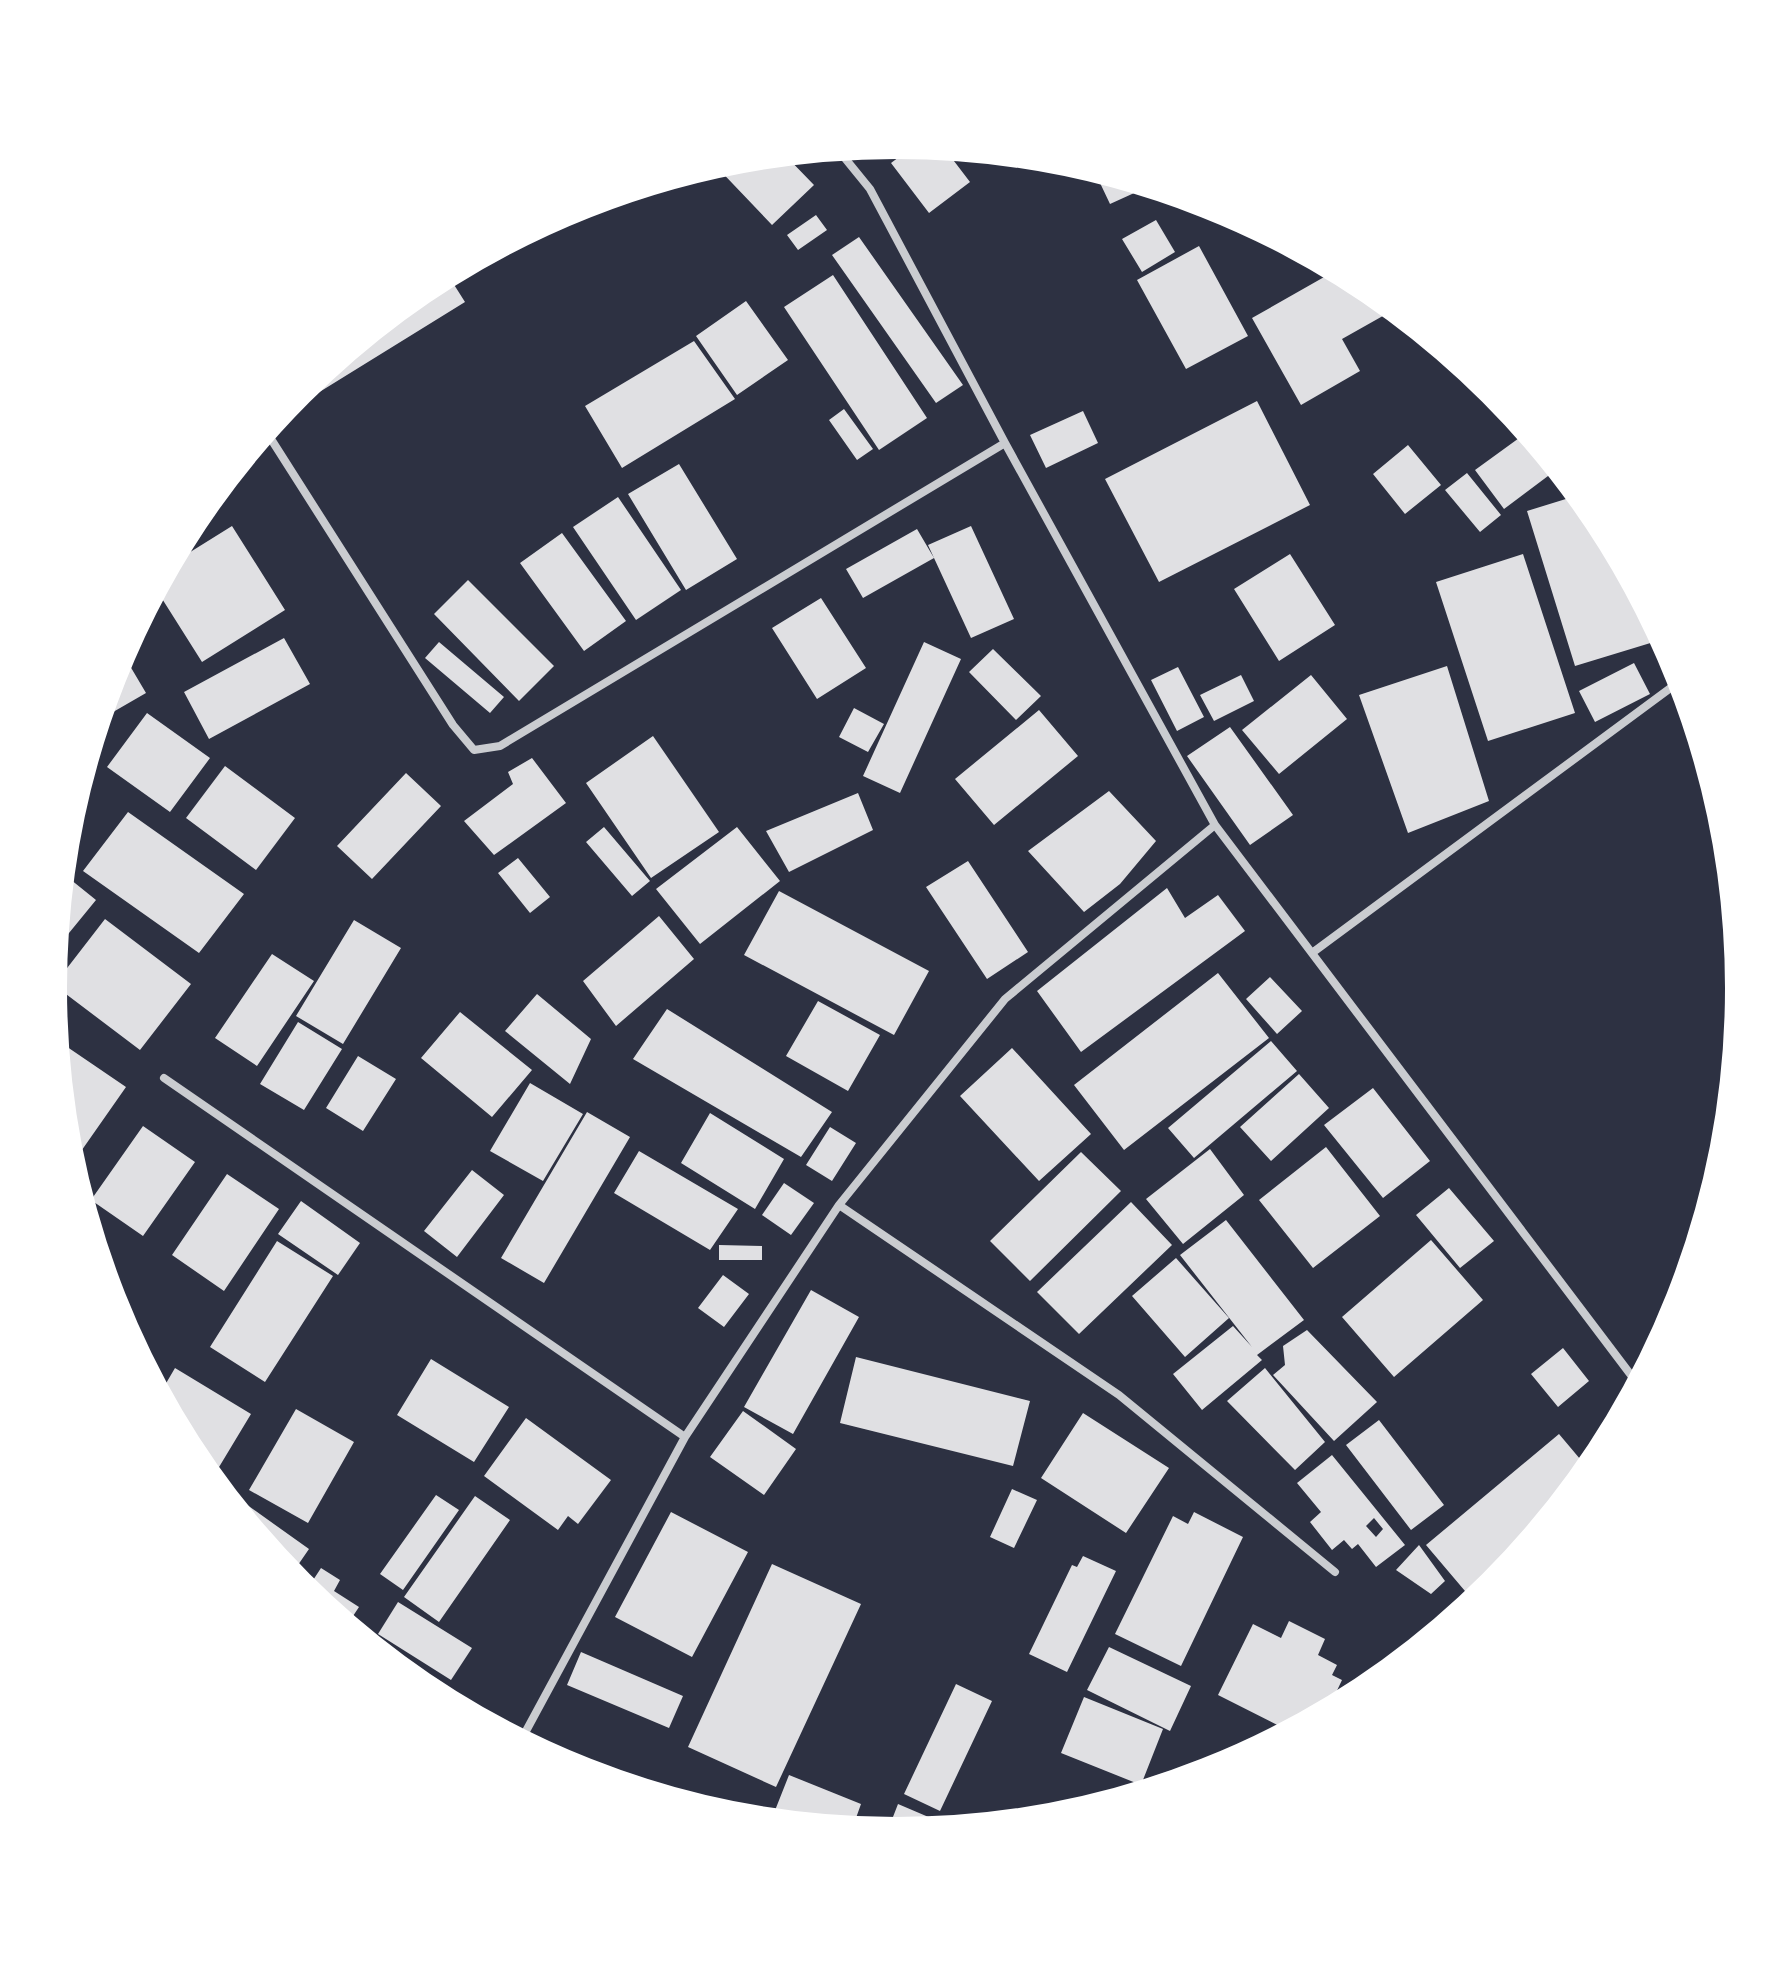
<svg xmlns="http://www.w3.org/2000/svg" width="1792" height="1976" font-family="Commissioner,sans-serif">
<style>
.building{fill:#e0e0e3;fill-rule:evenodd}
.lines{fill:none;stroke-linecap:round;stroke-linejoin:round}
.minor{stroke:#caccd0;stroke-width:8}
.rim{fill:none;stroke:#fff;stroke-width:10}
</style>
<rect width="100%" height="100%" fill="#2d3142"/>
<path class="building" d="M 919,142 L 941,144 L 970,182 L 929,213 L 891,163 Z
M 781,151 L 814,185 L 772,225 L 712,162 L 731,156 Z
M 1092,166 L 1109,171 L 1154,184 L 1110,204 Z
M 816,215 L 827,230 L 798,250 L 787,235 Z
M 1156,220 L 1175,252 L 1142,272 L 1122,239 Z
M 859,237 L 963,385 L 936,403 L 832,255 Z
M 1199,246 L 1248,336 L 1186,369 L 1137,280 Z
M 1340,268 L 1368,283 L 1397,308 L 1342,339 L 1360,371 L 1301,405 L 1252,318 Z
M 446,272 L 465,302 L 313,396 L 304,382 L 425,283 Z
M 833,275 L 927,418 L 879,450 L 784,307 Z
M 746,301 L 788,360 L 737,395 L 696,336 Z
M 694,341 L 735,399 L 622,468 L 585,406 Z
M 1257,401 L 1310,505 L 1159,582 L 1105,479 Z
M 844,409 L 873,449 L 857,460 L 829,420 Z
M 1083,411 L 1098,443 L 1046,468 L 1030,435 Z
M 1530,430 L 1560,467 L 1504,509 L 1475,470 Z
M 1408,445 L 1441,485 L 1405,514 L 1373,474 Z
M 679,464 L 737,559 L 686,590 L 628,494 Z
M 1467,473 L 1501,515 L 1480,532 L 1445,490 Z
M 1582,494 L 1601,517 L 1643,596 L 1657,641 L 1575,666 L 1527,511 Z
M 618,497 L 681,590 L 636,620 L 573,527 Z
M 232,526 L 285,610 L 202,662 L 154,586 L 163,569 Z
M 971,526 L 1014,619 L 971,638 L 928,545 Z
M 917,529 L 934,558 L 863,598 L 846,569 Z
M 562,533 L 626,621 L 584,651 L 520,563 Z
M 1290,554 L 1335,625 L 1279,661 L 1234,589 Z
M 1523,554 L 1575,713 L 1488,741 L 1436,582 Z
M 468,580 L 554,666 L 519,701 L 434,614 Z
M 821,598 L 866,668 L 817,699 L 772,628 Z
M 284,638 L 310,684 L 209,739 L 184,692 Z
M 439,642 L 504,697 L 490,713 L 425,658 Z
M 924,642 L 961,659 L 900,793 L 863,776 Z
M 120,649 L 146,693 L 101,719 L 98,713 L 113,663 Z
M 993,649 L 1041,696 L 1016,720 L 969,672 Z
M 1634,663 L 1650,694 L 1595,722 L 1579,691 Z
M 1447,666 L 1489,801 L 1408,833 L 1359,695 Z
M 1178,667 L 1204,717 L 1177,731 L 1151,680 Z
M 1241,675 L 1254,701 L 1214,721 L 1200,695 Z
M 1311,675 L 1347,719 L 1279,774 L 1242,730 Z
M 854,708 L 884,724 L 868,752 L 839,737 Z
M 1039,710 L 1078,756 L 994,825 L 955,779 Z
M 147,713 L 210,758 L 170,812 L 107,767 Z
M 1230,727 L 1293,815 L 1250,845 L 1187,756 Z
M 653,736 L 719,832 L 651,878 L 586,783 Z
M 532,758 L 566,803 L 494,855 L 464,821 L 513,784 L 508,772 Z
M 225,766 L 295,818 L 256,870 L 186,818 Z
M 406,773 L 441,806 L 372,879 L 337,846 Z
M 1109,791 L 1156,841 L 1120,884 L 1084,912 L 1028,851 Z
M 858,793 L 873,830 L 789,872 L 766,831 Z
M 128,812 L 244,894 L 199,953 L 83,871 Z
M 604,827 L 650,881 L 632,896 L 586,842 Z
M 737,827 L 780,881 L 700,944 L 656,889 Z
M 518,858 L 550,897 L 530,913 L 498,873 Z
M 968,861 L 1028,952 L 987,979 L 926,887 Z
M 60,871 L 96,900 L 51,955 Z
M 1167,888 L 1185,918 L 1218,895 L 1245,931 L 1081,1052 L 1037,991 Z
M 779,891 L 929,971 L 894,1035 L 744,955 Z
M 659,916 L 694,959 L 616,1026 L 583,981 Z
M 105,919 L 191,984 L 140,1050 L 54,985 Z
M 354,920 L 401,948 L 343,1044 L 296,1016 Z
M 272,954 L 314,981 L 257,1066 L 215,1038 Z
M 1218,973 L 1269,1038 L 1124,1150 L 1074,1085 Z
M 1270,977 L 1302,1011 L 1277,1034 L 1246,999 Z
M 537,994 L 591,1039 L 570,1084 L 505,1031 Z
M 818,1001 L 880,1035 L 848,1091 L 786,1056 Z
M 667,1009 L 832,1112 L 801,1157 L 633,1059 Z
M 460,1012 L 532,1070 L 492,1117 L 421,1058 Z
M 298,1022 L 342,1049 L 304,1110 L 260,1084 Z
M 57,1040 L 126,1087 L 77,1157 L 64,1148 L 54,1045 Z
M 1271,1041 L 1297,1071 L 1194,1158 L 1168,1128 Z
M 1012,1048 L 1091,1134 L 1039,1181 L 960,1096 Z
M 358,1056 L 396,1079 L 363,1131 L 326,1108 Z
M 1299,1074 L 1329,1108 L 1271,1161 L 1240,1127 Z
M 530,1083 L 583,1114 L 543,1181 L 490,1151 Z
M 1373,1088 L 1430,1161 L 1383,1198 L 1324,1125 Z
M 587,1112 L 630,1137 L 544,1283 L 501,1258 Z
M 710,1113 L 784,1159 L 755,1209 L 681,1163 Z
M 143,1126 L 195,1162 L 143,1236 L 91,1200 Z
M 830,1127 L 856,1143 L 832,1181 L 806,1165 Z
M 1326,1147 L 1380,1216 L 1313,1268 L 1259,1200 Z
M 1210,1149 L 1244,1195 L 1183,1244 L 1146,1199 Z
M 639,1151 L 738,1209 L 710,1250 L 614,1193 Z
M 1081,1152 L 1121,1191 L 1030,1281 L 990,1241 Z
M 472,1170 L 504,1195 L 457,1257 L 424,1231 Z
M 227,1174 L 279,1209 L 224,1291 L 172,1255 Z
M 784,1183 L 814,1203 L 791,1235 L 762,1215 Z
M 1449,1188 L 1494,1241 L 1460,1268 L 1416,1215 Z
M 301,1201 L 360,1243 L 338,1275 L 278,1234 Z
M 1131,1202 L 1172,1245 L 1079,1334 L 1037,1292 Z
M 1226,1220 L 1304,1320 L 1257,1355 L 1262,1360 L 1202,1410 L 1173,1374 L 1233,1326 L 1252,1347 L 1180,1255 Z
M 1431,1240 L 1483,1300 L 1394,1377 L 1342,1317 Z
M 277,1241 L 333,1276 L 265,1382 L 210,1347 Z
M 719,1245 L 762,1246 L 762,1260 L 719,1260 Z
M 1176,1258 L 1229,1318 L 1185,1357 L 1132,1296 Z
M 723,1275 L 749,1294 L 724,1327 L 698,1308 Z
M 811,1290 L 859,1317 L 793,1434 L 744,1407 Z
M 1307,1330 L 1377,1402 L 1334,1441 L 1273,1375 L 1285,1365 L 1283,1346 Z
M 1563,1348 L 1589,1381 L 1558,1407 L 1531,1374 Z
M 856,1357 L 1030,1401 L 1013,1466 L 840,1423 Z
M 431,1359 L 509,1407 L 474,1462 L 397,1415 Z
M 175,1368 L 251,1414 L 210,1482 L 191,1459 L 164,1409 L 166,1407 L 158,1397 Z
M 1265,1368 L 1325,1442 L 1295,1470 L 1227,1401 Z
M 296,1409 L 354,1442 L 308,1523 L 249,1490 Z
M 743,1411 L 796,1449 L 764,1495 L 710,1457 Z
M 1083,1413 L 1169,1468 L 1126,1533 L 1041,1478 Z
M 526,1418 L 611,1480 L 578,1524 L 568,1516 L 558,1530 L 484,1476 Z
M 1379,1420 L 1444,1505 L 1411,1530 L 1346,1445 Z
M 1559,1434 L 1591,1472 L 1495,1588 L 1476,1604 L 1426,1545 Z
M 1332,1455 L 1405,1545 L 1376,1567 L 1358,1544 L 1352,1549 L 1344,1540 L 1332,1550 L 1310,1522 L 1321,1512 L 1297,1483 ZM 1374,1518 L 1383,1529 L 1376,1537 L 1366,1526 Z
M 1012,1489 L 1037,1500 L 1014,1548 L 990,1537 Z
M 436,1495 L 459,1510 L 403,1590 L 380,1574 Z
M 475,1496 L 510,1520 L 439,1622 L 404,1597 Z
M 243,1502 L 309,1549 L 289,1578 L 236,1514 Z
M 671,1512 L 748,1552 L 692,1657 L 615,1617 Z
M 1194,1512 L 1243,1537 L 1181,1666 L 1115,1634 L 1173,1516 L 1188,1524 Z
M 1419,1545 L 1445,1581 L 1431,1594 L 1396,1570 Z
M 1083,1556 L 1116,1571 L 1067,1672 L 1029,1654 L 1072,1565 L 1077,1567 Z
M 772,1564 L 861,1604 L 776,1787 L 688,1747 Z
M 321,1568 L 340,1580 L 334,1591 L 359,1607 L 345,1628 L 304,1594 Z
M 398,1602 L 472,1648 L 451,1680 L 378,1634 Z
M 1289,1621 L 1325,1639 L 1318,1655 L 1337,1665 L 1332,1675 L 1342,1680 L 1325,1716 L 1293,1733 L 1218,1695 L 1253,1624 L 1281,1638 Z
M 1109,1647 L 1191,1686 L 1170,1731 L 1087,1690 Z
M 581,1652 L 683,1696 L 669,1728 L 567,1685 Z
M 956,1684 L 992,1701 L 940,1811 L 904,1794 Z
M 1084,1697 L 1163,1729 L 1141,1785 L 1061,1753 Z
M 789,1775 L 861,1804 L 851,1832 L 790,1826 L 772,1818 Z
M 898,1804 L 959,1830 L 886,1835 Z"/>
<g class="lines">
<path class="minor" d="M 835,146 L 870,189 L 1005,443 L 1215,825 L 1640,1387
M 264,428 L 453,725 L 474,750 L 500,746 L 1005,443
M 1312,953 L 1684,678
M 164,1078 L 685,1437
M 839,1205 L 1119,1395 L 1335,1572
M 519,1744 L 685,1437 L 839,1205 L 1005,999 L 1215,825"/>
</g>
<path d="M0 0H1792V1976H0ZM62 988a834 834 0 1 1 1668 0a834 834 0 1 1-1668 0Z" fill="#fff" fill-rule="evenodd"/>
<path class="rim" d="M62 988a834 834 0 1 1 1668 0a834 834 0 1 1-1668 0Z"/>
</svg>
